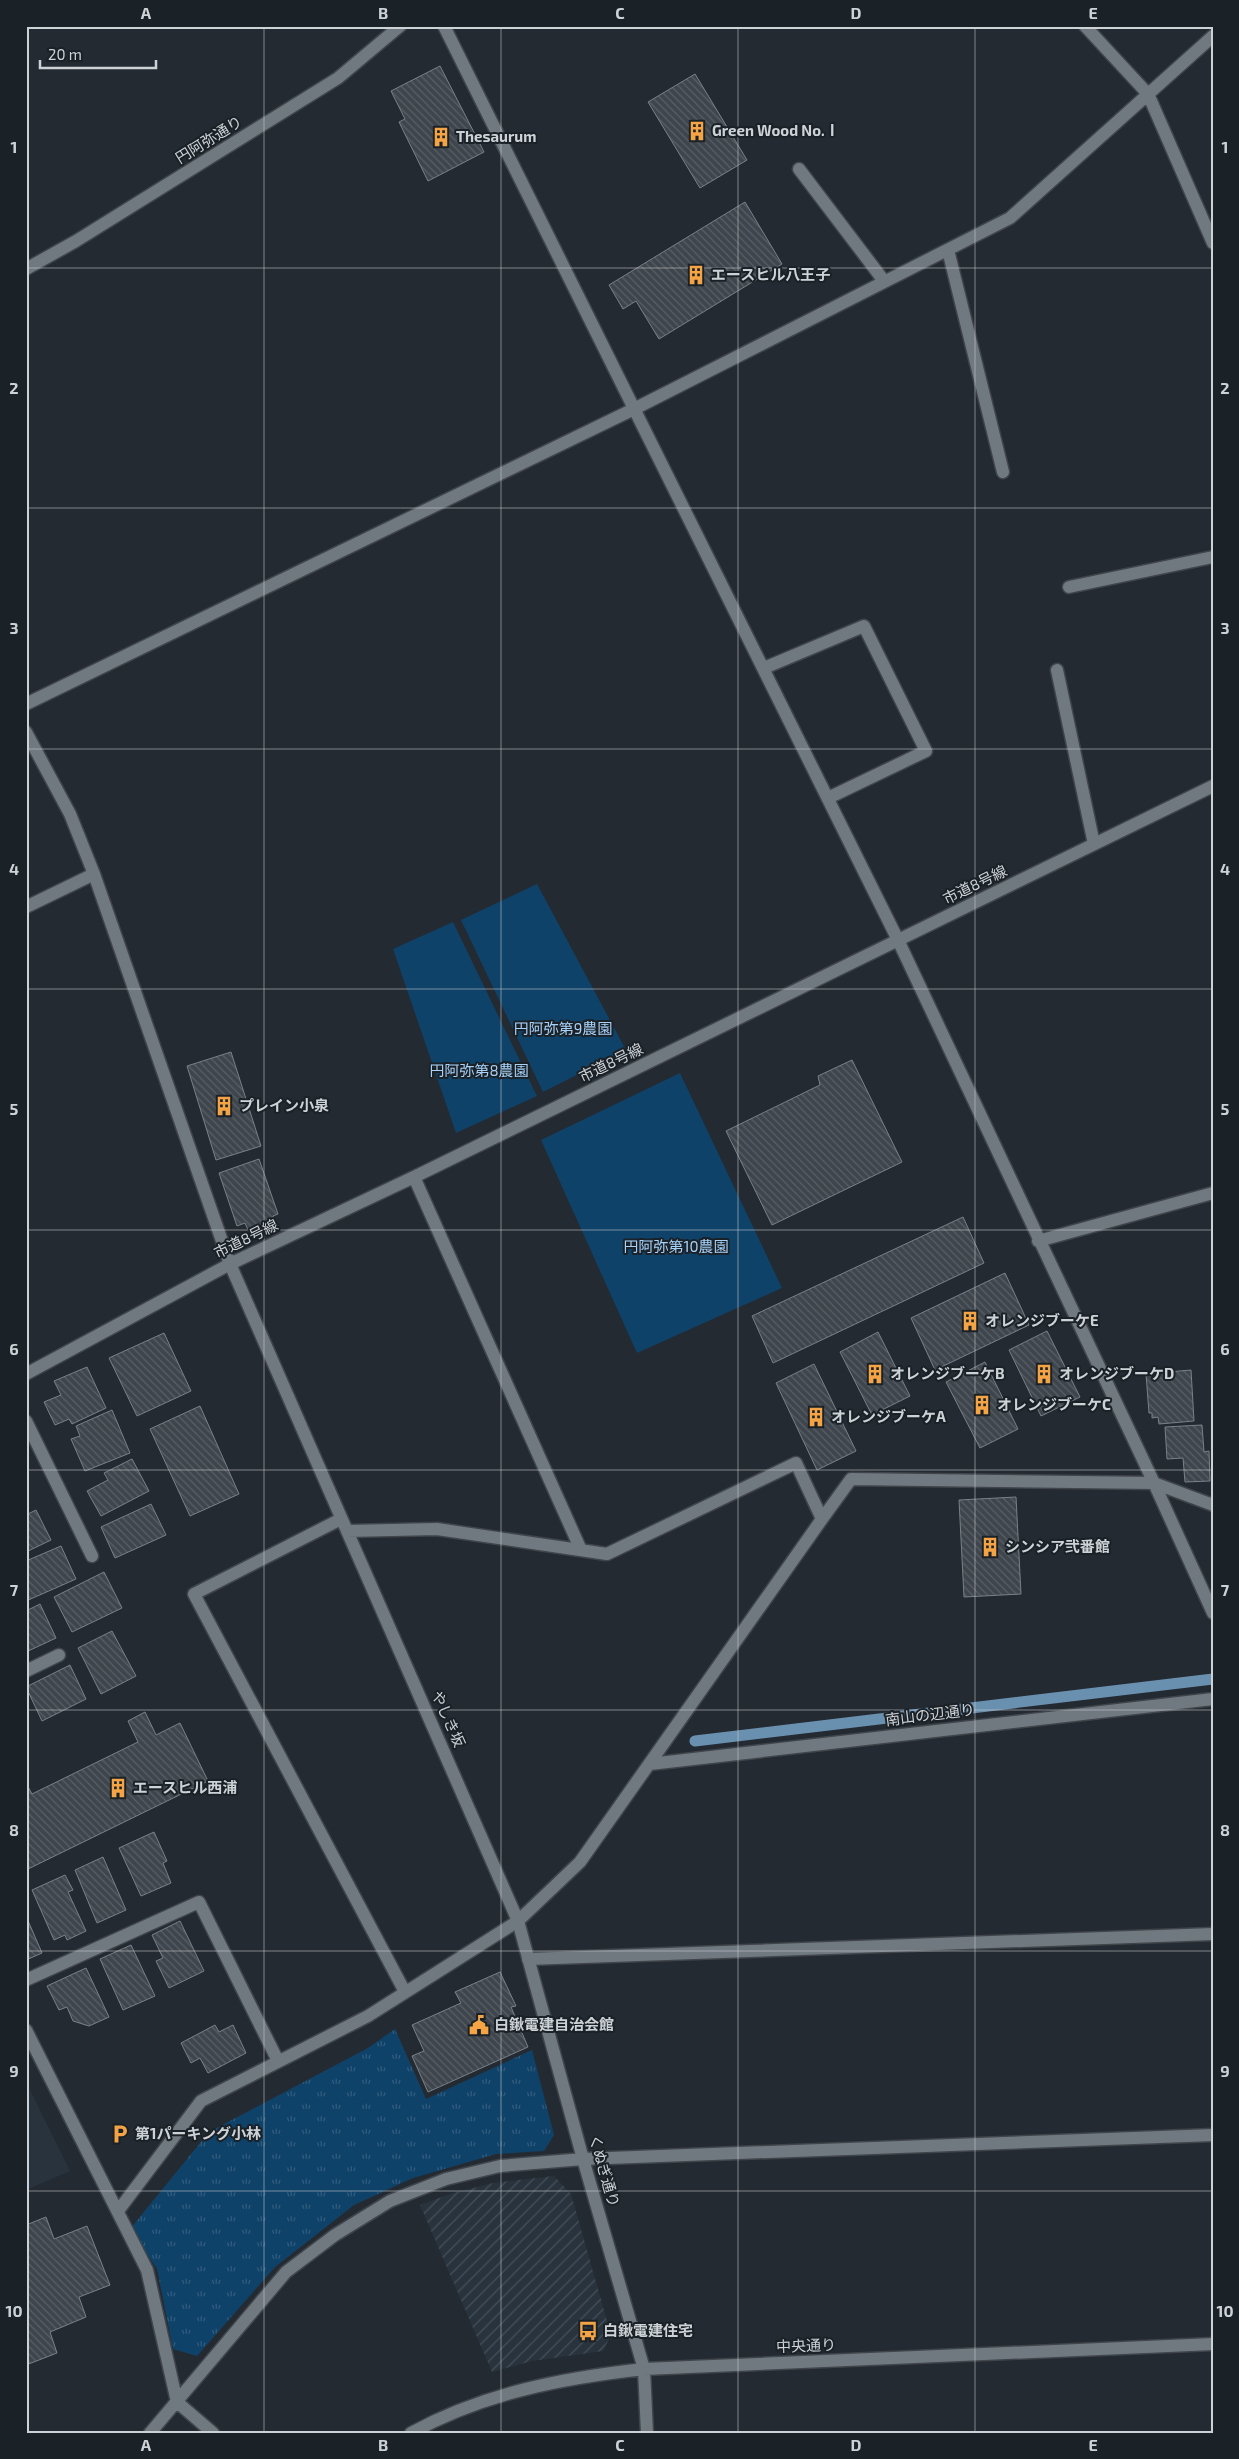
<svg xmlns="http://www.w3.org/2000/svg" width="1239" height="2459" font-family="'Exo 2','Noto Sans JP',sans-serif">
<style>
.built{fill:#28333e}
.industrial{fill:url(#industrial-furrows)}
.grass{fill:url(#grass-tufts)}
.garden{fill:#0f4269}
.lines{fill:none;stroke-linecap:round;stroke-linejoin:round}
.stream{stroke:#6a90b0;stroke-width:11}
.building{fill:url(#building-back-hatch);stroke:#798189}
.minor-casing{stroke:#3f454a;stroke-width:15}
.minor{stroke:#707980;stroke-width:12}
.grid{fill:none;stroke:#cdd2d6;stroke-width:1;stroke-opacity:0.55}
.labels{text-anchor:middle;stroke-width:4;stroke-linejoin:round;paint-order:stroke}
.poi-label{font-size:15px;font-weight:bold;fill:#cdd2d6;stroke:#1a2127;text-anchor:start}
.street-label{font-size:15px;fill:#cdd2d6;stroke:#1a2127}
.park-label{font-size:15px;fill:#a7d1f9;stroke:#1a2127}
.neatline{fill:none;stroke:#cdd2d6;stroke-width:2}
.grid-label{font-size:16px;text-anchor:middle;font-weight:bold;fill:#cdd2d6}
</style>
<defs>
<pattern id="industrial-furrows" width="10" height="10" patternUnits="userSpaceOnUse" patternTransform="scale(1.25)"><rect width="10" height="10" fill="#28333e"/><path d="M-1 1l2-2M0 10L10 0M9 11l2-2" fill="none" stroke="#465059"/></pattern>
<pattern id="grass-tufts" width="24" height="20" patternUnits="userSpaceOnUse" patternTransform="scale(1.25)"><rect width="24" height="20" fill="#0f4269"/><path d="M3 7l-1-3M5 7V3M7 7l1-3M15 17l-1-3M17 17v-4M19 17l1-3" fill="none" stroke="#315c7e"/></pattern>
<pattern id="building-back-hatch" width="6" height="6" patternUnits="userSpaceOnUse" patternTransform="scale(1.25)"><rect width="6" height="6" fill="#3e454c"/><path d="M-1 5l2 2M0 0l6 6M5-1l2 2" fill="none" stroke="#595f65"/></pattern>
</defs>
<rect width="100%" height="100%" fill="#242a31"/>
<path class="built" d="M 26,2082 L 70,2171 L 26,2190 Z"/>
<path class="industrial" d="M 554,2176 L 571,2194 L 611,2335 L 603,2351 L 532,2361 L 492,2372 L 420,2205 L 453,2193 L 493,2183 Z"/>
<path class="grass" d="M 395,2029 L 426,2099 L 532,2050 L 554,2135 L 544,2151 L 496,2154 L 413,2178 L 354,2205 L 275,2267 L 197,2356 L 173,2349 L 157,2269 L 130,2229 L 209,2132 L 368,2048 Z"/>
<path class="garden" d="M 537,884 L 626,1050 L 543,1092 L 461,920 Z
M 453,922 L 537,1096 L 456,1133 L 393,949 Z
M 680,1073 L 782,1288 L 637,1353 L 541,1140 Z"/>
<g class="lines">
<path class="stream" d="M 695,1741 L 1213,1679"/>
</g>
<path class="building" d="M 440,66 L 484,152 L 428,181 L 399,122 L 405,119 L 391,91 Z
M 695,74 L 747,160 L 700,188 L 648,102 Z
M 745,202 L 782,264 L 659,339 L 636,301 L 623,309 L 609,285 Z
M 231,1052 L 261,1146 L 216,1160 L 187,1066 Z
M 852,1060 L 902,1162 L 772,1225 L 726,1131 L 820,1085 L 818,1076 Z
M 259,1159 L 278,1214 L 273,1216 L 275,1224 L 249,1232 L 245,1223 L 237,1226 L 219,1173 Z
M 963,1217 L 984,1263 L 773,1363 L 752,1316 Z
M 1005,1273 L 1029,1325 L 935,1370 L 911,1318 Z
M 1047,1331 L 1080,1397 L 1041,1416 L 1009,1350 Z
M 878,1332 L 910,1396 L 872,1415 L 840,1352 Z
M 164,1333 L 191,1391 L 137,1416 L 109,1358 Z
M 985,1362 L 1018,1429 L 980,1448 L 946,1382 Z
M 814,1364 L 856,1451 L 817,1470 L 776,1383 Z
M 87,1367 L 106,1408 L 72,1424 L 69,1419 L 55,1425 L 44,1402 L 61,1395 L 54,1381 Z
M 1191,1370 L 1194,1421 L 1159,1424 L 1158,1417 L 1152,1418 L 1152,1413 L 1149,1413 L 1146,1374 Z
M 200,1406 L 239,1494 L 190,1516 L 150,1429 Z
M 112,1410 L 130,1453 L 85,1471 L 71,1439 L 80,1436 L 76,1426 Z
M 1202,1425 L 1204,1452 L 1209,1451 L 1210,1481 L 1185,1482 L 1183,1458 L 1167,1459 L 1165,1427 Z
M 132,1459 L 149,1491 L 101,1516 L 87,1491 L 108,1480 L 104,1473 Z
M 1016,1497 L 1021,1594 L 964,1597 L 959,1500 Z
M 151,1504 L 166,1535 L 115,1558 L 101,1527 Z
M 36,1510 L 51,1540 L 26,1552 L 26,1515 Z
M 61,1546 L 76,1579 L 26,1601 L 26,1561 Z
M 104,1572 L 122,1608 L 72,1632 L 54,1597 Z
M 40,1604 L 56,1638 L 26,1652 L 26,1611 Z
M 112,1631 L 136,1676 L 101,1694 L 78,1648 Z
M 70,1665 L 86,1699 L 42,1721 L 26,1687 Z
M 145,1712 L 156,1735 L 180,1723 L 208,1781 L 26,1870 L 26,1783 L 32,1794 L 138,1742 L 128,1721 Z
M 154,1832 L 167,1861 L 163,1863 L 171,1883 L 141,1896 L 119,1848 Z
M 103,1857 L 126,1910 L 97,1923 L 75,1870 Z
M 65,1875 L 73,1890 L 68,1892 L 86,1931 L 67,1940 L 65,1935 L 54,1940 L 32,1890 Z
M 26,1916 L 42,1953 L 26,1960 Z
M 180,1921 L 204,1971 L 169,1988 L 156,1961 L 163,1958 L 152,1935 Z
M 131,1945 L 155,1996 L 123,2010 L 100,1959 Z
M 86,1968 L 109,2017 L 89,2026 L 73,2021 L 67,2007 L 59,2010 L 47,1986 Z
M 500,1972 L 516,2006 L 511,2007 L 528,2047 L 428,2092 L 412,2056 L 424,2051 L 412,2025 L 461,2003 L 455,1992 Z
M 215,2025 L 219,2032 L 233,2025 L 246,2053 L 208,2073 L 200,2058 L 191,2063 L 181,2043 Z
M 46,2217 L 54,2239 L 87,2226 L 110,2285 L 79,2297 L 86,2317 L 50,2332 L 57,2353 L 26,2365 L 26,2225 Z"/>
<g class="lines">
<defs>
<path id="minor" d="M 444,26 L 898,940 L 1154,1483 L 1213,1613
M 1085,26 L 1148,94 L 1213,243
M 799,169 L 884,281
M 948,250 L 1003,472
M 26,269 L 76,241 L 338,78 L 400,26
M 1069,587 L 1213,557
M 764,668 L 864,626 L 926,751 L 828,798
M 1057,670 L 1094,844
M 26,704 L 634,409 L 1010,218 L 1213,36
M 26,732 L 70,814 L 94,874 L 230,1264 L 518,1921 L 583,2159 L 644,2369 L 647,2433
M 26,907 L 94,874
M 414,1177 L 581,1550
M 1038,1241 L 1213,1193
M 26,1374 L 230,1264 L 414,1177 L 1213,786
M 26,1421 L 92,1556
M 341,1519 L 194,1594 L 405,1992
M 822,1519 L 851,1479 L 1154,1483 L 1213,1505
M 26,1671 L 59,1655
M 650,1764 L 1213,1699
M 528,1959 L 1213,1934
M 26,1980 L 199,1902 L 278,2061
M 26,2030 L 147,2270 L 177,2402 L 213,2433
M 118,2211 L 201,2101 L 368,2016 L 518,1921 L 580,1862 L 822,1519 L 796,1463 L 607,1554 L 437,1529 L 347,1531
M 150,2433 L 286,2272 L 335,2235 L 390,2201 L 446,2179 L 500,2166 L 583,2159 L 1213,2135
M 411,2433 C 484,2393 563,2378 644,2369 L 1213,2344"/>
</defs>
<use href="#minor" class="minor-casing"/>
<use href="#minor" class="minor"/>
</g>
<path class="grid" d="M 264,26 L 264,2433M 501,26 L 501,2433M 738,26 L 738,2433M 975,26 L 975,2433M 26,268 L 1213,268M 26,508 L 1213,508M 26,749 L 1213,749M 26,989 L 1213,989M 26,1230 L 1213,1230M 26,1470 L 1213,1470M 26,1710 L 1213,1710M 26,1951 L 1213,1951M 26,2191 L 1213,2191"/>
<defs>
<symbol id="building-bare" viewBox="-9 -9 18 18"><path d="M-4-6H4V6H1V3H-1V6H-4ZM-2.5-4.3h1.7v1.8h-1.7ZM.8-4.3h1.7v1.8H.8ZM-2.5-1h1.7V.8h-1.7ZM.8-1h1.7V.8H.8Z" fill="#f4a444" stroke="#1a2127" stroke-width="2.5" paint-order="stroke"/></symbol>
<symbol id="civic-bare" viewBox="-9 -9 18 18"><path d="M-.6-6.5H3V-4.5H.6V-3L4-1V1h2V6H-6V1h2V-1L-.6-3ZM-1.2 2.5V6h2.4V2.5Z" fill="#f4a444" stroke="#1a2127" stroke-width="2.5" paint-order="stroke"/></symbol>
<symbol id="parking-bare" viewBox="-9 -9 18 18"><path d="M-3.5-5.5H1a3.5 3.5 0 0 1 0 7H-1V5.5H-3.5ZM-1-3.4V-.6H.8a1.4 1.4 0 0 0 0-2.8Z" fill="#f4a444" stroke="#1a2127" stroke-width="2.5" paint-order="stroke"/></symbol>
<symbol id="bus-bare" viewBox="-9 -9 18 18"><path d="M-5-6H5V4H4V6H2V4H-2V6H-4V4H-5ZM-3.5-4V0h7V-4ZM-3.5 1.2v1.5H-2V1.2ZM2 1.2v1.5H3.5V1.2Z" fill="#f4a444" stroke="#1a2127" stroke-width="2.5" paint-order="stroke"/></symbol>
</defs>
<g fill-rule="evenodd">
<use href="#building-bare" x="683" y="117" width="28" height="28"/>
<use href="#building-bare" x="427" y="123" width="28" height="28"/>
<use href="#building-bare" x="682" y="261" width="28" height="28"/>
<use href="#building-bare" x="210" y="1092" width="28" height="28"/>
<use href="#building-bare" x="956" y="1307" width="28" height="28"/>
<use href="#building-bare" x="861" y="1360" width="28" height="28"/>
<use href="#building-bare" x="1030" y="1360" width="28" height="28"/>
<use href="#building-bare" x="968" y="1391" width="28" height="28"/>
<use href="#building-bare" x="802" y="1403" width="28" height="28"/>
<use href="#building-bare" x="976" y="1533" width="28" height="28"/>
<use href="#building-bare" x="104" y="1774" width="28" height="28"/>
<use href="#civic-bare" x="465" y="2011" width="28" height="28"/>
<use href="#parking-bare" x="106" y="2120" width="28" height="28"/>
<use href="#bus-bare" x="574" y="2317" width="28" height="28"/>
</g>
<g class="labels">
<g class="poi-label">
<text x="712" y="136">Green Wood No.Ⅰ</text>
<text x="456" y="142">Thesaurum</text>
<text x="711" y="280">エースヒル八王子</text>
<text x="239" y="1111">プレイン小泉</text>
<text x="985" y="1326">オレンジブーケE</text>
<text x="890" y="1379">オレンジブーケB</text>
<text x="1059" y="1379">オレンジブーケD</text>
<text x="997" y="1410">オレンジブーケC</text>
<text x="831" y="1422">オレンジブーケA</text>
<text x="1005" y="1552">シンシア弐番館</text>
<text x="133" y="1793">エースヒル西浦</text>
<text x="494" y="2030">白鍬電建自治会館</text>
<text x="135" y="2139">第1パーキング小林</text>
<text x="603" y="2336">白鍬電建住宅</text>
</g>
<g class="street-label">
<text transform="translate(209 140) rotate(-32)" y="5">円阿弥通り</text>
<text transform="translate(975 885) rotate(-26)" y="5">市道8号線</text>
<text transform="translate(611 1063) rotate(-26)" y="5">市道8号線</text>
<text transform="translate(246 1239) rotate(-26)" y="5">市道8号線</text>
<text transform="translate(930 1715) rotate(-7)" y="5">南山の辺通り</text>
<text transform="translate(448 1719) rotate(66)" y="5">やしき坂</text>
<text transform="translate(604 2171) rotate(74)" y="5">くぬぎ通り</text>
<text transform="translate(806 2346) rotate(-2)" y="5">中央通り</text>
</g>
<g class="park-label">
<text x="563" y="1034">円阿弥第9農園</text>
<text x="479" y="1076">円阿弥第8農園</text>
<text x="676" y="1252">円阿弥第10農園</text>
</g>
</g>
<rect width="1239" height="2459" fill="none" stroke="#1a2127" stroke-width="55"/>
<path d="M40 60v8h116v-8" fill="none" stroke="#cdd2d6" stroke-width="2.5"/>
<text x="48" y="60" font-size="15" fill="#cdd2d6" stroke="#1a2127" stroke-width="4" paint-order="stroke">20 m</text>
<rect x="28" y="28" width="1184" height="2404" class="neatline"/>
<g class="grid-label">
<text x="146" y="19">A</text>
<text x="383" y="19">B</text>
<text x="620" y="19">C</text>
<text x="856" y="19">D</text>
<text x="1093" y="19">E</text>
<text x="14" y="153">1</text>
<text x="1225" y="153">1</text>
<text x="14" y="394">2</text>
<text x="1225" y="394">2</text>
<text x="14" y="634">3</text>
<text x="1225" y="634">3</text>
<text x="14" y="875">4</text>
<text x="1225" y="875">4</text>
<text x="14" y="1115">5</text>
<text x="1225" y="1115">5</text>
<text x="14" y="1355">6</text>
<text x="1225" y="1355">6</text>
<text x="14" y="1596">7</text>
<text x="1225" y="1596">7</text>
<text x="14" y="1836">8</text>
<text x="1225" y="1836">8</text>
<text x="14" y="2077">9</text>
<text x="1225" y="2077">9</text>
<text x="14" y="2317">10</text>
<text x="1225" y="2317">10</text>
<text x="146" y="2451">A</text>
<text x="383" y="2451">B</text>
<text x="620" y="2451">C</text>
<text x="856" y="2451">D</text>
<text x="1093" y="2451">E</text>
</g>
</svg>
